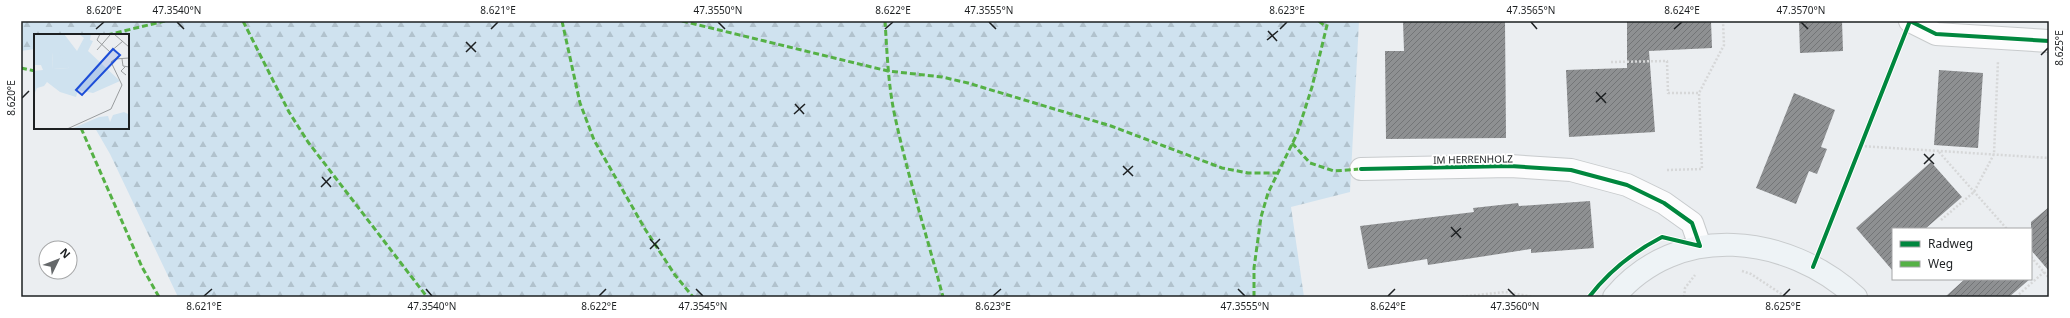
<svg xmlns="http://www.w3.org/2000/svg" width="2070" height="318" font-family="'Noto Sans',sans-serif">
<style>
.forest{fill:url(#forest-firs)}
.building{fill:url(#building-hatch)}
.lines{fill:none;stroke-linecap:round;stroke-linejoin:round}
.minor-casing{stroke:#c8cbcd;stroke-width:24}
.secondary-casing{stroke:#c8cbcd;stroke-width:24}
.path{stroke:#d6d7d8;stroke-width:2.5;stroke-dasharray:2 2;stroke-linecap:butt}
.minor{stroke:#fcfcfd;stroke-width:22}
.secondary{stroke:#eef3f6;stroke-width:22}
.quiet{stroke:#55b145;stroke-width:3;stroke-dasharray:6 3;stroke-linecap:butt}
.cycleway-casing{stroke:#fff;stroke-width:6}
.cycleway{stroke:#00873e;stroke-width:4}
.ticks{fill:none;stroke:#1d2022;stroke-width:1.5}
.labels{text-anchor:middle;stroke-width:4;stroke-linejoin:round;paint-order:stroke}
.street-label{font-size:10px;fill:#1d2022;stroke:#fff}
.inset-road{fill:none;stroke:#999c9e;stroke-width:1}
.view{fill:#1d4ed8;fill-opacity:0.15;stroke:#1d4ed8;stroke-width:2}
.inset-edge{fill:none;stroke:#1d2022;stroke-width:2}
.neatline{fill:none;stroke:#1d2022;stroke-width:1.5}
.ticks-label{font-size:10px;text-anchor:middle;fill:#1d2022}
</style>
<defs>
<pattern id="forest-firs" width="22" height="20" patternUnits="userSpaceOnUse"><rect width="22" height="20" fill="#cfe2ef"/><path d="M5 1l3.5 6h-7zM16 11l3.5 6h-7z" fill="#b1c2cd"/></pattern>
<pattern id="building-hatch" width="6" height="6" patternUnits="userSpaceOnUse"><rect width="6" height="6" fill="#8e9092"/><path d="M-1 1l2-2M0 6l6-6M5 7l2-2" fill="none" stroke="#737577"/></pattern>
</defs>
<rect width="100%" height="100%" fill="#ebeef1"/>
<path class="forest" d="M 21,21 L 1359,21 L 1350,192 L 1291,207 L 1304,297 L 178,297 L 110,154 L 95,128 L 128,128 L 128,35 L 35,35 L 35,49 L 21,51 Z"/>
<path class="building" d="M 1403,21 L 1505,21 L 1506,138 L 1386,139 L 1385,51 L 1404,51 Z
M 1627,21 L 1711,21 L 1712,48 L 1649,51 L 1655,132 L 1569,137 L 1566,70 L 1627,68 Z
M 1799,21 L 1842,21 L 1843,51 L 1800,53 Z
M 1939,70 L 1983,73 L 1978,148 L 1934,145 Z
M 1794,93 L 1835,110 L 1821,147 L 1827,149 L 1817,174 L 1809,171 L 1796,204 L 1756,188 Z
M 1931,162 L 1962,197 L 1925,229 L 1893,229 L 1893,271 L 1856,228 Z
M 1590,201 L 1594,248 L 1531,253 L 1531,249 L 1428,265 L 1427,259 L 1368,269 L 1360,226 L 1474,212 L 1473,208 L 1518,203 L 1519,206 Z
M 2049,207 L 2049,271 L 2031,250 L 2031,222 Z
M 1965,279 L 2030,279 L 2009,297 L 1945,297 Z"/>
<g class="lines">
<defs>
<path id="minor" d="M 1910,21 L 1936,34 L 2049,41
M 1361,169 L 1510,166 L 1571,170 L 1627,185 L 1664,203 L 1692,223 L 1700,246"/>
<path id="secondary" d="M 1614,297 C 1678,221 1787,234 1856,297"/>
</defs>
<use href="#minor" class="minor-casing"/>
<use href="#secondary" class="secondary-casing"/>
<path class="path" d="M 1611,62 L 1667,61 L 1668,93 L 1699,93
M 1861,146 L 2049,158
M 1939,152 L 2007,229
M 1667,170 L 1702,169 L 1699,93 L 1724,45 L 1723,21
M 1941,220 L 1974,192 L 1994,154 L 1998,61
M 2031,257 L 2049,278
M 1742,271 L 1751,274 L 1786,297
M 1458,297 L 1505,292 L 1534,297
M 1684,297 L 1685,288 L 1695,275
M 2016,297 L 2044,272"/>
<use href="#minor" class="minor"/>
<use href="#secondary" class="secondary"/>
<path class="quiet" d="M 243,21 L 289,112 L 308,142 L 427,297
M 562,21 L 580,103 L 594,140 L 645,229 L 675,275 L 693,297
M 682,21 L 888,71 L 942,77 L 968,83 L 1111,126 L 1222,168 L 1248,173 L 1278,173
M 885,21 C 887,51 888,82 894,112 C 907,174 927,236 943,297
M 1319,21 L 1327,28
M 107,35 L 165,21
M 21,68 L 35,71
M 81,128 L 142,267 L 159,297
M 1292,143 L 1310,163 L 1334,171 L 1361,169
M 1254,297 L 1254,268 L 1261,217 L 1268,193 L 1297,134 L 1312,87 L 1328,21"/>
<defs>
<path id="cycleway" d="M 1910,21 L 1936,34 L 2049,41
M 1361,169 L 1510,166 L 1571,170 L 1627,185 L 1664,203 L 1692,223 L 1700,246
M 1813,267 L 1910,21
M 1589,297 C 1609,271 1633,252 1662,237 L 1700,246"/>
</defs>
<use href="#cycleway" class="cycleway-casing"/>
<use href="#cycleway" class="cycleway"/>
</g>
<path class="ticks" d="M 177,22 L 184,29M 718,22 L 725,29M 989,22 L 996,29M 1531,22 L 1537,29M 1801,22 L 1808,29M 96,29 L 104,22M 491,29 L 498,22M 885,29 L 893,22M 1280,29 L 1287,22M 1674,29 L 1682,22M 1268,31 L 1277,41M 1267,40 L 1278,31M 466,42 L 476,52M 466,52 L 476,42M 2041,55 L 2048,48M 1596,92 L 1606,103M 22,98 L 29,91M 1596,102 L 1606,93M 795,104 L 804,114M 794,114 L 805,104M 1924,154 L 1934,164M 1924,164 L 1934,154M 1123,166 L 1133,176M 1123,175 L 1133,166M 322,177 L 331,187M 321,187 L 331,177M 1451,227 L 1461,238M 1451,237 L 1461,228M 650,239 L 659,249M 650,249 L 660,239M 426,289 L 432,296M 696,289 L 703,296M 1238,289 L 1245,296M 1508,289 L 1515,296M 204,296 L 212,289M 599,296 L 606,289M 993,296 L 1001,289M 1388,296 L 1395,289M 1783,296 L 1790,289"/>
<g class="labels">
<g class="street-label">
<text transform="translate(1473 159) rotate(-1)" y="4">IM HERRENHOLZ</text>
</g>
</g>
<g transform="translate(34 34)">
<rect width="95" height="95" fill="#ebeef1"/>
<path d="M 23,14 L 26,15 L 35,34 L 19,35 L 18,18 Z" fill="#cfe2ef"/>
<path d="M 0,0 L 30,0 L 43,17 L 50,4 L 45,0 L 57,0 L 56,6 L 59,7 L 54,17 L 86,47 L 59,59 L 44,56 L 42,63 L 26,58 L 13,48 L 10,52 L 3,54 L 0,61 L 0,37 L 9,36 L 7,31 L 0,31 ZM 23,15 L 26,15 L 25,19 L 35,34 L 19,35 L 18,19 ZM 90,78 L 94,80 L 95,95 L 37,95 L 65,83 L 74,82 L 76,88 L 79,81 Z" fill="#cfe2ef" fill-rule="evenodd"/>
<path class="inset-road" d="M 66,0 L 63,6 L 76,18 L 89,7M 80,0 L 95,13M 63,16 L 76,1M 88,25 L 89,32 L 95,33M 91,33 L 87,37 L 92,41M 33,95 L 77,75 L 88,51 L 77,28 L 81,25 L 95,24"/>
<path class="view" d="M 79,15 L 86,21 L 48,61 L 42,56 Z"/>
<rect width="95" height="95" class="inset-edge"/>
</g>
<rect width="2070" height="318" fill="none" stroke="#ffffff" stroke-width="44"/>
<rect x="1892" y="228" width="140" height="52" fill="#ffffff" stroke="#a5a6a7"/>
<rect x="1900" y="241" width="20" height="6" fill="#00873e" stroke="#a5a6a7"/>
<text x="1928" y="248" font-size="12" fill="#1d2022">Radweg</text>
<rect x="1900" y="261" width="20" height="6" fill="#55b145" stroke="#a5a6a7"/>
<text x="1928" y="268" font-size="12" fill="#1d2022">Weg</text>
<g transform="translate(58 260) rotate(47)"><circle r="19" fill="#ffffff" stroke="#a5a6a7"/>
<path d="M0-3L7 15L0 10L-7 15Z" fill="#65686a"/>
<text y="-6" font-size="11" font-weight="bold" text-anchor="middle" fill="#1d2022">N</text>
</g>
<rect x="22" y="22" width="2026" height="274" class="neatline"/>
<g class="ticks-label">
<text x="104" y="14">8.620°E</text>
<text x="177" y="14">47.3540°N</text>
<text x="498" y="14">8.621°E</text>
<text x="718" y="14">47.3550°N</text>
<text x="893" y="14">8.622°E</text>
<text x="989" y="14">47.3555°N</text>
<text x="1287" y="14">8.623°E</text>
<text x="1531" y="14">47.3565°N</text>
<text x="1682" y="14">8.624°E</text>
<text x="1801" y="14">47.3570°N</text>
<text transform="translate(2059 48) rotate(-90)" y="4">8.625°E</text>
<text transform="translate(11 98) rotate(-90)" y="4">8.620°E</text>
<text x="204" y="310">8.621°E</text>
<text x="432" y="310">47.3540°N</text>
<text x="599" y="310">8.622°E</text>
<text x="703" y="310">47.3545°N</text>
<text x="993" y="310">8.623°E</text>
<text x="1245" y="310">47.3555°N</text>
<text x="1388" y="310">8.624°E</text>
<text x="1515" y="310">47.3560°N</text>
<text x="1783" y="310">8.625°E</text>
</g>
</svg>
